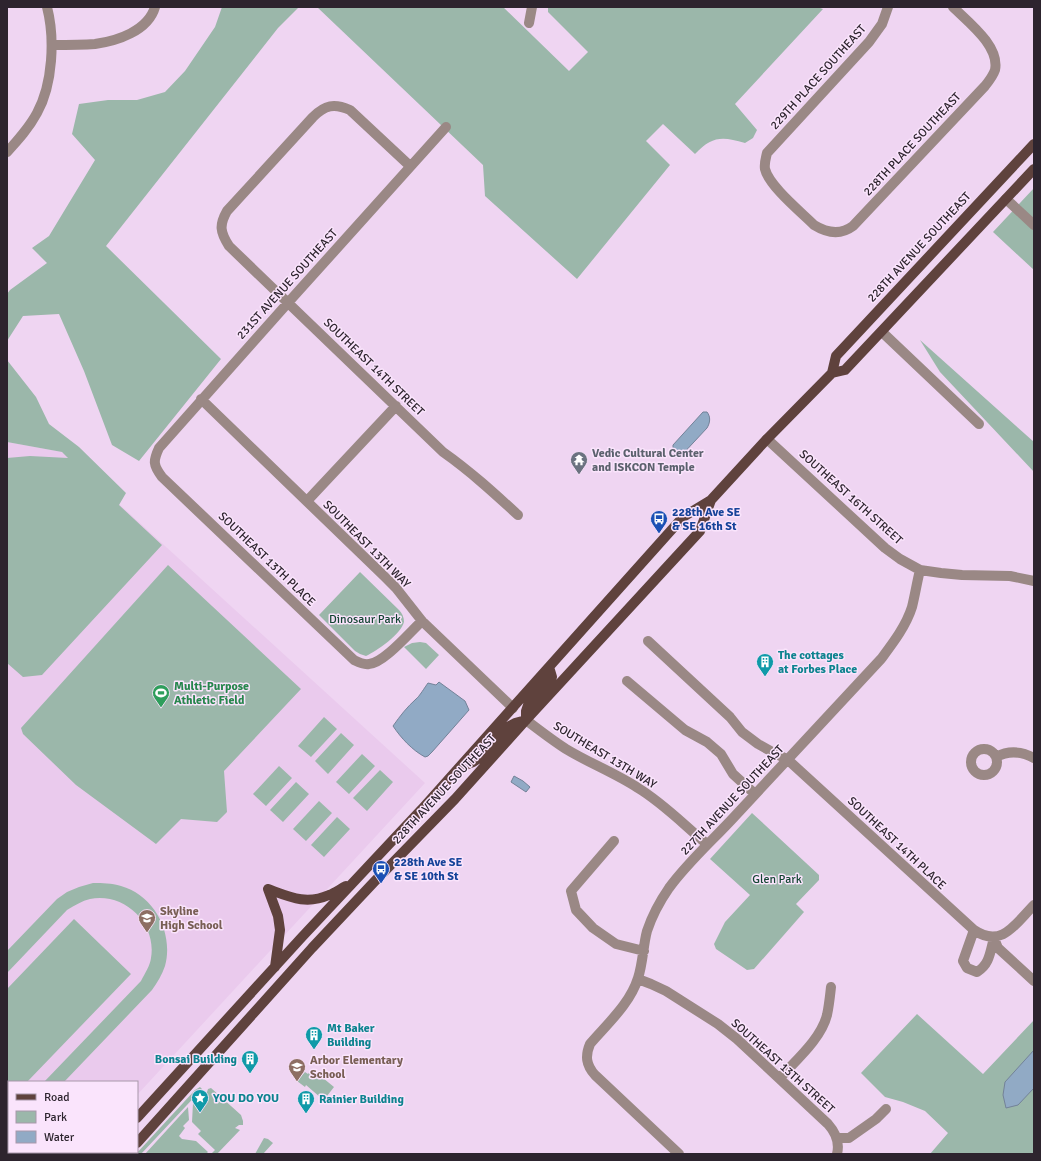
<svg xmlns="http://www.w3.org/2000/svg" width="1041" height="1161" font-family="Signika,sans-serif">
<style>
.built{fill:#eacaed}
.green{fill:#9bb7aa}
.water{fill:#91aac5;stroke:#738298}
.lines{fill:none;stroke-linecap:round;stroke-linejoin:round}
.minor{stroke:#9a8885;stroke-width:10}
.major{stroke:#5f423d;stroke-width:10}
.labels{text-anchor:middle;stroke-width:3;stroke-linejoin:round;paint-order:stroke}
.street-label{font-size:12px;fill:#2d242e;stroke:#fae4fc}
.worship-label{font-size:12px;font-weight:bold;fill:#5b616d;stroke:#fae4fc;text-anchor:start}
.transit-label{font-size:12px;font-weight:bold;fill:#164399;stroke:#fae4fc;text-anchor:start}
.park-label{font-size:12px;fill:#124532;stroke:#fae4fc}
.culture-label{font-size:12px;font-weight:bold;fill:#0d838f;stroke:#fae4fc;text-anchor:start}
.leisure-label{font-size:12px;font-weight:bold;fill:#27864d;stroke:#fae4fc;text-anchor:start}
.education-label{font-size:12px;font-weight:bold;fill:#785e54;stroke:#fae4fc;text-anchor:start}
</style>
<rect width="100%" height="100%" fill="#efd5f2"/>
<path class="built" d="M 7,442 L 62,452 L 425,783 L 137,1095 L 137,1082 L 9,1082 L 9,1152 L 85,1152 L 83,1154 L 7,1154 Z"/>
<path class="green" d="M 222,7 L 299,7 L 278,28 L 106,246 L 221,359 L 139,461 L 112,445 L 84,371 L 59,314 L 23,316 L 7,341 L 7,294 L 10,290 L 47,263 L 32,248 L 49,236 L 95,160 L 72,134 L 79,104 L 108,100 L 137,100 L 165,92 L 185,71 L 215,27 Z
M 317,7 L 503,7 L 569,71 L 588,52 L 548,12 L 548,7 L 817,7 L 823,9 L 735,104 L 757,130 L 753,138 L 745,143 C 722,136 712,136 695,154 L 663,124 L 646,141 L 670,165 L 577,279 L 485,196 L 483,165 Z
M 1034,188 L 1034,270 L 993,232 Z
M 920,340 L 1034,442 L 1034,472 L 940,372 Z
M 7,360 L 36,397 L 49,424 L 79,447 L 126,493 L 119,505 L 162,545 L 42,675 L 23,677 L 7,663 L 7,458 L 30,456 L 68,458 L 62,452 L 7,442 Z
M 168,565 L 301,689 L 224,771 L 227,812 L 217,822 L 181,819 L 156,844 L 76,785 L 23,734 L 21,728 Z
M 360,572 L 399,610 C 402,613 404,617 404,622 C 401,634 377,651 366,656 L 360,654 L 355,651 L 319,615 Z
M 420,642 L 426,643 L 439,655 L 426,669 L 404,647 L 412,643 Z
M 324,717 L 337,729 L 311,757 L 298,746 Z
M 341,733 L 354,745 L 328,774 L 315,761 Z
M 362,754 L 375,766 L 349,794 L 336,782 Z
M 279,766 L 292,778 L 266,806 L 253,794 Z
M 380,770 L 393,782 L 367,811 L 353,798 Z
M 296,782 L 309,794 L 283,822 L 270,810 Z
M 319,801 L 332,813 L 306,841 L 293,829 Z
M 752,813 L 819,875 L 819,880 L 796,904 L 804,912 L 754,969 L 747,970 L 716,949 L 714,944 L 725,922 L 750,895 L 710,859 Z
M 337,817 L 350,829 L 324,857 L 311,845 Z
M 93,883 C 103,883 111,883 121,886 C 154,895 174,933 165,966 C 162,975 157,983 152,990 L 64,1082 L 44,1082 L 141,981 C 145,973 150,966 151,958 C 157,923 124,892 90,899 C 82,901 75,905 67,910 L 7,973 L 7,951 L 57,899 L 67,892 L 79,887 Z
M 74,919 L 131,974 L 27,1082 L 9,1082 L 9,1101 L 7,1103 L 7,989 Z
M 917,1014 L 983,1074 L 1034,1020 L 1034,1154 L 930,1154 L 948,1133 L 925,1111 L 903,1102 L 885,1097 L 861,1073 Z
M 312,1069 L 334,1087 L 327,1096 L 324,1094 L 321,1098 L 306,1085 L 305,1087 L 297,1081 L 305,1072 L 308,1074 Z
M 200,1087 L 202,1089 L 141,1154 L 136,1154 L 195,1090 Z
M 211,1088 L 241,1115 L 243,1121 L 243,1125 L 239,1125 L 235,1128 L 240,1130 L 217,1154 L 211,1154 L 215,1150 L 198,1134 L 201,1131 L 192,1122 L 193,1103 L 202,1093 L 207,1092 L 208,1089 Z
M 188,1107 L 189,1120 L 183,1126 L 185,1128 L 179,1136 L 182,1139 L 196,1141 L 208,1152 L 206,1154 L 145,1154 Z
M 264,1138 L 268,1139 L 273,1143 L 263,1154 L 255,1154 Z"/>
<path class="water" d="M 703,412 L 707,412 C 711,417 710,423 707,428 L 680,457 L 675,457 L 673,454 L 673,445 Z
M 439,682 L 465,701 L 469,710 L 432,752 L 428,756 L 425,757 C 412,750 401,738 393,726 C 400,716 407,707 416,699 C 419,697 425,687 428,683 L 436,685 Z
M 514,776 L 523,781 L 530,787 L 526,792 L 511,782 Z
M 1034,1050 L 1034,1088 L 1018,1105 L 1006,1108 L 1003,1095 L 1005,1082 Z"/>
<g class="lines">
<path class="minor" d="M 888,7 L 882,24 L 869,42 L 767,153 C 766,158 764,163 765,169 C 769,186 801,212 814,225 C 827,233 841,235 853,226 L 985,86 C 989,81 993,76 995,70 C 1000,46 968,22 953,7
M 529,23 L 532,7
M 52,45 C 66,45 81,45 95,44 C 117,41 148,31 155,7
M 7,152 C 18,140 29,128 37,113 C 53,84 55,38 47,7
M 410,166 L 350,110 C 334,103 325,105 313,117 L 227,211 C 219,225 220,232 229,246 L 443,452 C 470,471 494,493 518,515
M 1006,199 L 1034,225
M 882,332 L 979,424
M 201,399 L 384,576 L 396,588 L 422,621 L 513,708
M 767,439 L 885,548 L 900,559 L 920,570 L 941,573 L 962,575 L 1010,576 L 1034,581
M 307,501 L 396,406
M 422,621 C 410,632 384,663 369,664 C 363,665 358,662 354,660 L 162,477 C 153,465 153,461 159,448 L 294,296 L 446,127
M 648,641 L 730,717 L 742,732 L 758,744 L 776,754 L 787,759 L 974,930 C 1002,949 1016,923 1034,905
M 627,681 L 685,730 L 707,742 L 721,754 L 733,774 L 755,794
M 526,720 C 539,730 552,740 566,749 C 589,763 615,773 638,788 C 663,803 684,825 707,844
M971 762a13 13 0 1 1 26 0a13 13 0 1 1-26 0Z
M 996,757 C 1009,750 1021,751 1034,758
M 614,841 L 571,891 L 576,910 L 593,928 L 616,944 L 644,951
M 974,930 L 963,961 L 967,968 L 977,972 C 990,964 990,952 994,938
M 994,938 L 998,948 L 1034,981
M 638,979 L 651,984 L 666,991 L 718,1024 L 737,1039 L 828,1124 C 836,1133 840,1142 837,1154
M 780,1078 C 796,1060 821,1039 827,1015 C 829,1006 830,996 831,987
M 837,1138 L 849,1138 L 876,1119 L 886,1109
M 679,1154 L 595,1075 C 586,1065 585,1056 590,1044 C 607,1024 630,1004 638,978 C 643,963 643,946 647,931 C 652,916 660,901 669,888 C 688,862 713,840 735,816 C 784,764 832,711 881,659 C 893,643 906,626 912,607 C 915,595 917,582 920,570"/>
<path class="major" d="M 832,373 L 845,370 L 1034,169
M 465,765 L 473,762 L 481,757 L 506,728 L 515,723 L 526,720 L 526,711 L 528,705 L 551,679 L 552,677 L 549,667
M 268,889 C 290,897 306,905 329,895 C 335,893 340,889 346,886
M 268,889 L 278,916 L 280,930 L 275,967
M 137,1118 L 302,937 L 422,809 L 683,517 L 711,500 L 767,439 L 832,373 L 836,356 L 1034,144
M 137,1143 L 312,948 L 375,881 L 455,799 L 526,720 L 700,531 L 711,500
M 105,1154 L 107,1152
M 127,1154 L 129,1152"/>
</g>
<defs>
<symbol id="temple-pin" viewBox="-11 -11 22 30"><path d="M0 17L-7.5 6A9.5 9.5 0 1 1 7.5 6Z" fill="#6b7280" stroke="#fae4fc"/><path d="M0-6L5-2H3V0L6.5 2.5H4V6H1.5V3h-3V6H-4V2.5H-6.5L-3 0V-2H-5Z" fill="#fff"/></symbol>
<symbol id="bus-pin" viewBox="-11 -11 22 30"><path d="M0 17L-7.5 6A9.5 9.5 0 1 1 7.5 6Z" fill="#1a4fb4" stroke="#fae4fc"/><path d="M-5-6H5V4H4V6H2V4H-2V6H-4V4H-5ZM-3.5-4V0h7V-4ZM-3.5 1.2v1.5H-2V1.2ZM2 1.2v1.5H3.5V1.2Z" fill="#fff"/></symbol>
<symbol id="building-pin" viewBox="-11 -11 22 30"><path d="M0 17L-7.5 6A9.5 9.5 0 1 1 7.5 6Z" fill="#0f9aa8" stroke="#fae4fc"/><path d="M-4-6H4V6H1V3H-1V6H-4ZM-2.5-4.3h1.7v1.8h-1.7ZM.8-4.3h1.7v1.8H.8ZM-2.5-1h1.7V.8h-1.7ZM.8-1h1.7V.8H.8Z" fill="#fff"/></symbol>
<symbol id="stadium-pin" viewBox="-11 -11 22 30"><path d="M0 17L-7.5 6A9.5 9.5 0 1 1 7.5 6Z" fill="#2e9e5b" stroke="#fae4fc"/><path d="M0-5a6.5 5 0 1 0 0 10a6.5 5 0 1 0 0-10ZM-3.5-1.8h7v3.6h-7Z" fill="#fff"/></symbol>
<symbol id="school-pin" viewBox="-11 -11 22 30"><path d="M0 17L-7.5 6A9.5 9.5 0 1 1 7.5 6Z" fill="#8d6e63" stroke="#fae4fc"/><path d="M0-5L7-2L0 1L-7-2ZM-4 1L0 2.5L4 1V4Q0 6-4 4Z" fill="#fff"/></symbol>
<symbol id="sight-pin" viewBox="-11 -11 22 30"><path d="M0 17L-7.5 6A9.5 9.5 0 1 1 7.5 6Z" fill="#0f9aa8" stroke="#fae4fc"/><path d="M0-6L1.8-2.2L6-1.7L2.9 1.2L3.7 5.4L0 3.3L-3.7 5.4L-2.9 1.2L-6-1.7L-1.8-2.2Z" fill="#fff"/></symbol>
</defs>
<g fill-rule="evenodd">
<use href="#temple-pin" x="569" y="450" width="20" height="27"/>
<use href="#bus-pin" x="649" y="509" width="20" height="27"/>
<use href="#building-pin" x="755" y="652" width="20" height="27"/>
<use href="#stadium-pin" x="151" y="683" width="20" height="27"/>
<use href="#bus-pin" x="371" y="859" width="20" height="27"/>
<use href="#school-pin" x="137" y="908" width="20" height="27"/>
<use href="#building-pin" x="304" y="1025" width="20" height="27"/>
<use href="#building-pin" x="240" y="1049" width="20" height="27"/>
<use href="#school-pin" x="287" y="1057" width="20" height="27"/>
<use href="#sight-pin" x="190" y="1088" width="20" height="27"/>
<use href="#building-pin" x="296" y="1089" width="20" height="27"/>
</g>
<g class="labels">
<g class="street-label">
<text transform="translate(818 77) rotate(-48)" y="4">229TH PLACE SOUTHEAST</text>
<text transform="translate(912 144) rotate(-47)" y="4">228TH PLACE SOUTHEAST</text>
<text transform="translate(919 247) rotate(-47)" y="4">228TH AVENUE SOUTHEAST</text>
<text transform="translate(287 284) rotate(-48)" y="4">231ST AVENUE SOUTHEAST</text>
<text transform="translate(374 367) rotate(44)" y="4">SOUTHEAST 14TH STREET</text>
<text transform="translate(851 497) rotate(42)" y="4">SOUTHEAST 16TH STREET</text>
<text transform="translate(367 544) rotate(45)" y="4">SOUTHEAST 13TH WAY</text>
<text transform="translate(267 559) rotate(44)" y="4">SOUTHEAST 13TH PLACE</text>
<text transform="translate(605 755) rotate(31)" y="4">SOUTHEAST 13TH WAY</text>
<text transform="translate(444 789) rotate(-47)" y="4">228TH AVENUE SOUTHEAST</text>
<text transform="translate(732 800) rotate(-47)" y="4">227TH AVENUE SOUTHEAST</text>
<text transform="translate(897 843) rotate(43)" y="4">SOUTHEAST 14TH PLACE</text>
<text transform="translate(783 1066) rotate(42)" y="4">SOUTHEAST 13TH STREET</text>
</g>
<g class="worship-label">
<text x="592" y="457">Vedic Cultural Center<tspan x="592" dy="14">and ISKCON Temple</tspan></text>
</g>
<g class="transit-label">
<text x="672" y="516">228th Ave SE<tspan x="672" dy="14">&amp; SE 16th St</tspan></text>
<text x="394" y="866">228th Ave SE<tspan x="394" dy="14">&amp; SE 10th St</tspan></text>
</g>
<g class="park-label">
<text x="365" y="623">Dinosaur Park</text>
<text x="777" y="883">Glen Park</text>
</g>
<g class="culture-label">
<text x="778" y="659">The cottages<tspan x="778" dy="14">at Forbes Place</tspan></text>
<text x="327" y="1032">Mt Baker<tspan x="327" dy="14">Building</tspan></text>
<text x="237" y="1063" text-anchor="end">Bonsai Building</text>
<text x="213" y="1102">YOU DO YOU</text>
<text x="319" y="1103">Rainier Building</text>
</g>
<g class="leisure-label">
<text x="174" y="690">Multi-Purpose<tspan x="174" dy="14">Athletic Field</tspan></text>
</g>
<g class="education-label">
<text x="160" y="915">Skyline<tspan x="160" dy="14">High School</tspan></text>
<text x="310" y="1064">Arbor Elementary<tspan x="310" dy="14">School</tspan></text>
</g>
</g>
<rect width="1041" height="1161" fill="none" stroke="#2d242e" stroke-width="16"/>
<rect x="8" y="1081" width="130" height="72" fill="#fae4fc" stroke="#a897aa"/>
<rect x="16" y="1094" width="20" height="6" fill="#5f423d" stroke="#a897aa"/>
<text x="44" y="1101" font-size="12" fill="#2d242e">Road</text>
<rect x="16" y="1111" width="20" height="12" fill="#9bb7aa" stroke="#a897aa"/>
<text x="44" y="1121" font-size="12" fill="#2d242e">Park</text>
<rect x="16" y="1131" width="20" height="12" fill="#91aac5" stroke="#a897aa"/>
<text x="44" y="1141" font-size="12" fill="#2d242e">Water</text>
</svg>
